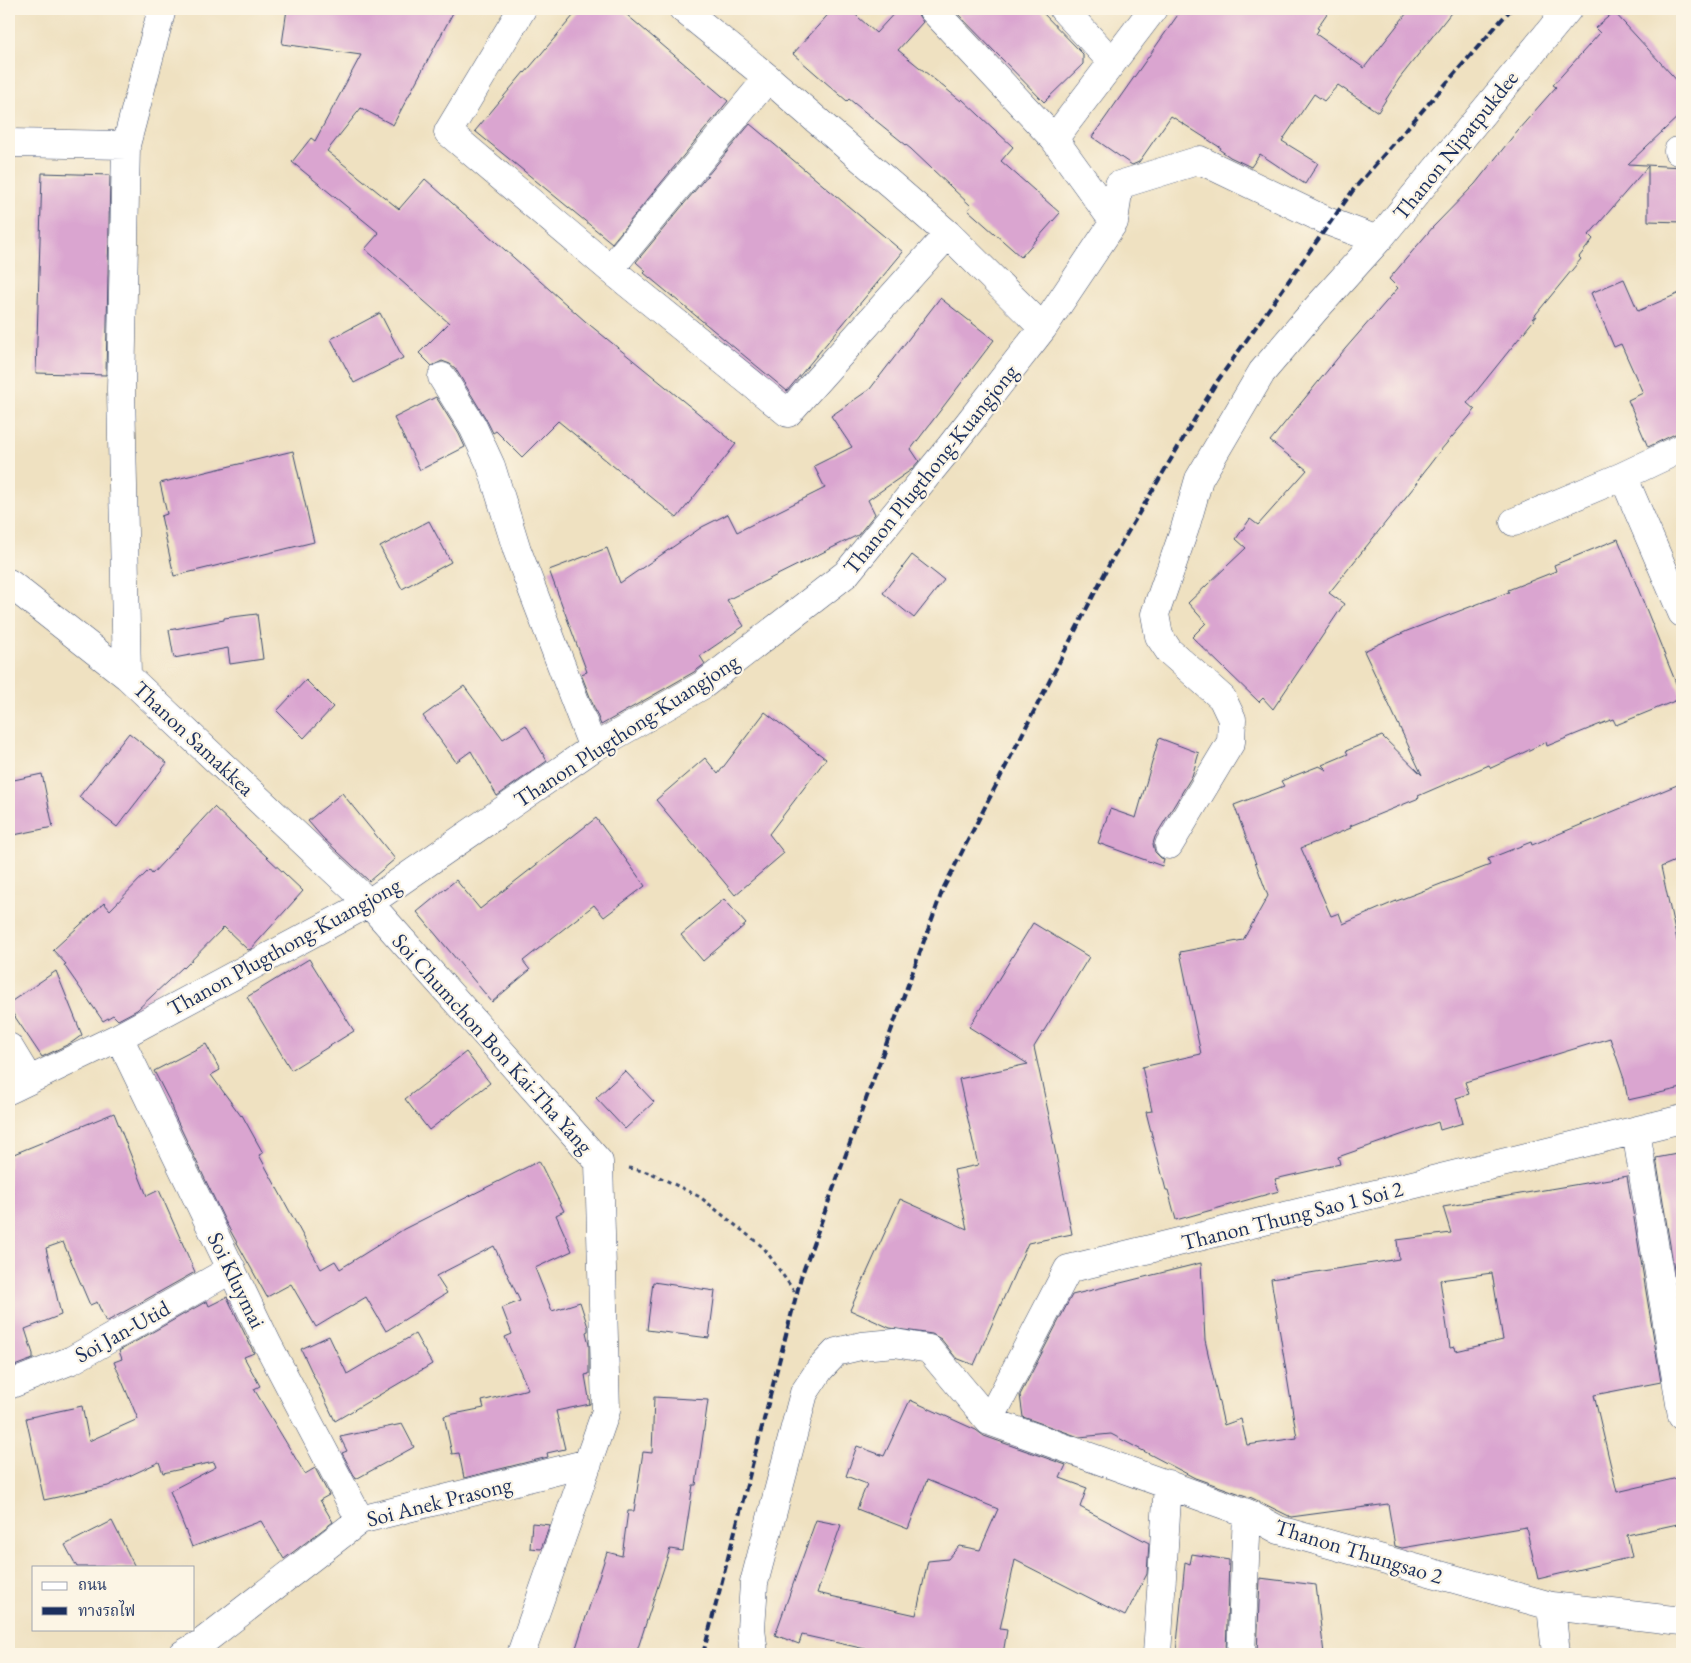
<svg xmlns="http://www.w3.org/2000/svg" width="1691" height="1663" font-family="'EB Garamond','Noto Serif Thai',serif">
<style>
.building{fill:#daa5d0;fill-rule:evenodd}
.lines{fill:none;stroke-linecap:round;stroke-linejoin:round}
.minor-casing{stroke:#3b4a6d;stroke-width:29}
.path{stroke:#3b4a6d;stroke-width:3;stroke-dasharray:4 4;stroke-linecap:butt}
.minor{stroke:#fff;stroke-width:28}
.rail{stroke:#1b2f5e;stroke-width:4;stroke-dasharray:8 4;stroke-linecap:butt}
.labels{text-anchor:middle;stroke-width:4.5;stroke-linejoin:round;paint-order:stroke}
.street-label{font-size:22px;fill:#1b2f5e;stroke:#fcf5e5}
</style>
<rect width="100%" height="100%" fill="#fcf5e5"/>
<filter id="ink" filterUnits="userSpaceOnUse"><feTurbulence type="fractalNoise" baseFrequency=".02" numOctaves="2"/><feDisplacementMap in="SourceGraphic" scale="10" xChannelSelector="R" yChannelSelector="G"/><feConvolveMatrix kernelMatrix="1 2 1 2 8 2 1 2 1" color-interpolation-filters="sRGB"/></filter>
<filter id="wash" filterUnits="userSpaceOnUse"><feTurbulence type="fractalNoise" baseFrequency=".0096" numOctaves="4" result="noise"/><feDisplacementMap in="SourceGraphic" scale="20" xChannelSelector="R" yChannelSelector="G"/><feGaussianBlur stdDeviation="1.12" result="paint"/><feColorMatrix in="noise" values="0 0 0 0 0 0 0 0 0 0 0 0 0 0 0 0 0 1.4 0 .05"/><feComposite in="paint" operator="in"/></filter>
<g filter="url(#wash)">
<rect width="100%" height="100%" fill="#efe1c1"/>
<g id="blocks">
<path class="building" d="M 287,9 L 455,9 L 393,125 L 361,108 L 327,151 L 399,209 L 425,179 L 585,321 L 736,444 L 677,518 L 558,421 L 522,457 L 496,431 L 493,433 L 486,419 L 455,368 L 450,364 L 442,361 L 432,366 L 419,353 L 449,323 L 365,249 L 379,233 L 292,162 L 311,138 L 315,141 L 361,55 L 282,44 Z
M 579,9 L 620,9 L 728,101 L 612,243 L 475,131 L 524,72 L 525,73 Z
M 833,9 L 849,9 L 876,33 L 898,9 L 917,9 L 917,13 L 923,22 L 898,50 L 961,101 L 962,99 L 1013,147 L 1001,161 L 1060,213 L 1021,257 L 968,210 L 971,206 L 911,149 L 849,99 L 847,101 L 793,54 Z
M 953,9 L 1039,9 L 1083,54 L 1083,64 L 1044,102 Z
M 1182,9 L 1330,9 L 1317,28 L 1319,29 L 1316,34 L 1364,68 L 1410,9 L 1454,9 L 1399,79 L 1378,112 L 1338,85 L 1324,101 L 1314,94 L 1282,141 L 1318,163 L 1305,184 L 1260,154 L 1251,167 L 1230,157 L 1220,150 L 1221,148 L 1171,116 L 1139,162 L 1132,165 L 1092,137 Z
M 1614,12 L 1682,86 L 1682,113 L 1628,164 L 1682,167 L 1682,222 L 1648,221 L 1648,166 L 1589,235 L 1593,239 L 1579,257 L 1581,259 L 1532,319 L 1537,316 L 1467,403 L 1475,410 L 1440,451 L 1417,481 L 1418,482 L 1329,593 L 1344,604 L 1273,709 L 1263,698 L 1259,702 L 1192,637 L 1206,623 L 1188,603 L 1246,548 L 1236,539 L 1250,519 L 1258,525 L 1307,470 L 1270,441 L 1345,349 L 1398,288 L 1389,279 L 1433,227 L 1475,184 L 1518,130 L 1556,87 L 1553,85 L 1600,33 L 1595,28 Z
M 750,124 L 903,252 L 787,391 L 644,273 L 646,271 L 636,262 Z
M 42,173 L 110,175 L 106,375 L 36,373 Z
M 1624,279 L 1638,311 L 1682,292 L 1682,433 L 1675,434 L 1648,447 L 1628,400 L 1643,393 L 1621,344 L 1614,347 L 1591,293 Z
M 940,298 L 994,340 L 911,449 L 919,461 L 911,470 L 868,500 L 875,514 L 858,535 L 727,600 L 744,626 L 700,656 L 705,664 L 694,672 L 601,725 L 581,674 L 587,672 L 549,570 L 607,548 L 620,583 L 702,527 L 728,514 L 737,532 L 825,488 L 814,466 L 852,447 L 831,416 L 870,389 Z
M 380,313 L 403,358 L 354,383 L 331,339 Z
M 436,397 L 459,434 L 465,447 L 420,470 L 394,418 Z
M 293,451 L 314,542 L 174,576 L 161,516 L 167,514 L 160,483 Z
M 429,521 L 451,562 L 402,589 L 380,547 Z
M 1618,539 L 1682,698 L 1616,725 L 1613,719 L 1547,746 L 1546,742 L 1491,768 L 1489,765 L 1418,796 L 1419,798 L 1350,826 L 1351,828 L 1301,848 L 1331,916 L 1339,913 L 1343,924 L 1394,902 L 1490,865 L 1488,859 L 1531,842 L 1532,845 L 1682,783 L 1682,858 L 1661,867 L 1682,963 L 1682,1088 L 1628,1100 L 1624,1079 L 1610,1038 L 1465,1082 L 1469,1094 L 1456,1098 L 1463,1123 L 1440,1130 L 1438,1122 L 1338,1157 L 1340,1164 L 1275,1179 L 1279,1191 L 1176,1220 L 1168,1190 L 1166,1190 L 1146,1112 L 1152,1111 L 1142,1067 L 1201,1054 L 1180,952 L 1243,940 L 1268,896 L 1234,805 L 1284,786 L 1281,781 L 1319,766 L 1327,770 L 1322,765 L 1348,754 L 1346,751 L 1382,736 L 1422,775 L 1364,651 L 1407,631 L 1509,592 L 1508,590 L 1556,571 L 1554,565 Z
M 912,555 L 944,580 L 914,618 L 883,593 Z
M 257,614 L 263,659 L 230,664 L 228,648 L 174,658 L 169,630 L 224,620 L 224,618 Z
M 306,680 L 333,707 L 304,738 L 277,711 Z
M 464,686 L 503,739 L 526,725 L 547,761 L 497,796 L 471,751 L 456,762 L 423,716 Z
M 765,712 L 826,759 L 769,834 L 784,853 L 735,895 L 656,800 L 705,758 L 718,774 Z
M 129,733 L 167,763 L 117,827 L 79,797 Z
M 1159,738 L 1199,753 L 1192,776 L 1155,837 L 1153,844 L 1155,852 L 1161,858 L 1164,859 L 1162,866 L 1098,843 L 1110,809 L 1136,818 Z
M 42,774 L 53,827 L 9,836 L 9,781 Z
M 342,793 L 395,859 L 369,881 L 322,837 L 308,821 Z
M 214,807 L 303,891 L 251,949 L 248,950 L 224,927 L 184,968 L 183,967 L 137,1010 L 118,1020 L 113,1015 L 103,1021 L 64,965 L 66,964 L 53,950 L 104,903 L 110,910 L 149,870 L 152,874 Z
M 596,818 L 645,886 L 604,917 L 594,905 L 523,961 L 530,970 L 492,1002 L 417,912 L 456,880 L 480,909 Z
M 724,899 L 746,924 L 703,961 L 681,935 Z
M 1033,923 L 1089,957 L 1034,1047 L 1053,1134 L 1052,1135 L 1072,1234 L 1028,1243 L 974,1365 L 956,1358 L 941,1339 L 932,1334 L 890,1328 L 850,1310 L 900,1199 L 967,1229 L 954,1170 L 978,1165 L 959,1079 L 1028,1064 L 969,1027 Z
M 309,959 L 354,1031 L 291,1070 L 247,997 Z
M 56,971 L 82,1035 L 71,1043 L 42,1057 L 9,1008 L 9,1003 Z
M 206,1044 L 220,1070 L 211,1075 L 241,1116 L 242,1115 L 263,1153 L 259,1155 L 321,1269 L 335,1261 L 340,1269 L 404,1229 L 539,1161 L 564,1211 L 556,1215 L 572,1251 L 535,1268 L 552,1311 L 580,1302 L 588,1327 L 588,1331 L 586,1332 L 589,1345 L 589,1374 L 585,1375 L 590,1404 L 556,1411 L 565,1449 L 547,1453 L 548,1457 L 464,1478 L 459,1453 L 452,1454 L 444,1416 L 484,1408 L 482,1401 L 528,1389 L 505,1337 L 512,1334 L 502,1308 L 520,1301 L 494,1246 L 436,1276 L 447,1293 L 386,1331 L 366,1297 L 316,1327 L 291,1284 L 267,1297 L 225,1221 L 172,1110 L 173,1108 L 154,1071 Z
M 466,1052 L 490,1083 L 429,1130 L 405,1099 Z
M 625,1071 L 654,1102 L 625,1129 L 596,1098 Z
M 114,1113 L 147,1196 L 159,1190 L 195,1272 L 106,1322 L 97,1302 L 90,1305 L 63,1242 L 46,1248 L 61,1315 L 25,1329 L 33,1354 L 33,1359 L 9,1368 L 9,1156 Z
M 1682,1153 L 1682,1319 L 1656,1158 Z
M 1627,1176 L 1661,1382 L 1594,1395 L 1617,1492 L 1682,1477 L 1682,1523 L 1627,1535 L 1632,1557 L 1538,1579 L 1526,1527 L 1402,1548 L 1395,1546 L 1388,1504 L 1291,1517 L 1252,1498 L 1195,1478 L 1111,1434 L 1079,1437 L 1023,1417 L 1020,1395 L 1072,1295 L 1201,1263 L 1205,1340 L 1224,1425 L 1241,1419 L 1247,1445 L 1297,1438 L 1271,1279 L 1399,1259 L 1397,1240 L 1451,1233 L 1443,1207 ZM 1492,1273 L 1503,1340 L 1456,1351 L 1455,1347 L 1450,1348 L 1440,1280 Z
M 653,1282 L 715,1291 L 709,1338 L 647,1330 Z
M 227,1297 L 254,1353 L 244,1357 L 260,1386 L 254,1389 L 305,1474 L 315,1468 L 329,1495 L 320,1500 L 333,1522 L 284,1559 L 261,1521 L 192,1547 L 170,1491 L 216,1467 L 214,1462 L 163,1473 L 159,1462 L 108,1486 L 44,1500 L 26,1418 L 82,1406 L 89,1441 L 138,1419 L 114,1362 L 122,1359 L 119,1351 L 207,1301 L 209,1306 Z
M 415,1334 L 432,1364 L 335,1421 L 301,1349 L 329,1336 L 347,1374 Z
M 654,1397 L 708,1400 L 696,1485 L 693,1485 L 683,1551 L 670,1549 L 636,1654 L 574,1654 L 607,1552 L 622,1556 L 628,1511 L 634,1511 L 643,1452 L 652,1453 Z
M 910,1400 L 976,1430 L 984,1436 L 1066,1465 L 1060,1478 L 1087,1488 L 1080,1507 L 1149,1543 L 1147,1574 L 1125,1616 L 1015,1560 L 1000,1629 L 1007,1630 L 1003,1654 L 888,1654 L 802,1635 L 799,1644 L 775,1635 L 816,1520 L 841,1525 L 817,1593 L 916,1615 L 928,1561 L 948,1559 L 959,1546 L 980,1550 L 998,1509 L 927,1480 L 908,1529 L 857,1509 L 867,1484 L 846,1476 L 857,1446 L 884,1456 Z
M 402,1424 L 414,1447 L 356,1479 L 342,1453 L 347,1451 L 340,1437 Z
M 112,1521 L 135,1567 L 77,1567 L 65,1545 Z
M 532,1523 L 550,1525 L 541,1549 L 530,1548 Z
M 1192,1554 L 1229,1560 L 1226,1654 L 1176,1654 L 1185,1562 L 1190,1564 Z
M 1260,1578 L 1316,1585 L 1324,1654 L 1257,1654 Z"/>
</g>
</g>
<g filter="url(#ink)">
<use href="#blocks" fill-opacity="0" stroke="#3b4a6d" stroke-width="1"/>
<g class="lines">
<defs>
<path id="minor" d="M 522,9 L 448,132 L 610,269 L 788,413 L 948,234
M 683,9 L 768,78 L 948,234 L 1043,328
M 932,9 L 1054,139 L 1114,222
M 1063,9 L 1112,62
M 1054,139 L 1153,9
M 9,143 L 126,145
M 1678,151 L 1682,151
M 610,269 L 768,78
M 442,377 L 473,427 L 491,466 L 517,550 L 593,748
M 1623,476 L 1682,613
M 1514,522 L 1623,476 L 1682,448
M 9,583 L 127,676 L 369,903 L 599,1162 L 606,1411 L 521,1654
M 127,676 L 121,390 L 126,145 L 162,9
M 1169,845 L 1231,742 L 1232,719 L 1222,698 L 1169,651 L 1159,636 L 1155,614 L 1185,528 L 1199,479 L 1262,372 L 1314,311 L 1378,240
M 119,1037 L 268,1345 L 360,1520
M 9,1047 L 29,1080
M 9,1090 L 119,1037 L 369,903 L 593,748 L 703,685 L 846,574 L 950,447 L 1043,328 L 1114,222 L 1119,185 L 1200,160 L 1327,221 L 1378,240 L 1568,9
M 1636,1131 L 1682,1416
M 9,1385 L 72,1360 L 232,1269
M 989,1421 L 1068,1269 L 1682,1119
M 989,1421 L 1247,1513 L 1279,1530 L 1551,1606 L 1682,1621
M 1551,1606 L 1556,1654
M 183,1654 L 200,1644 L 360,1520 L 588,1463
M 754,1654 L 751,1629 L 754,1583 L 804,1393 L 820,1369 L 836,1352 L 861,1346 L 895,1343 L 929,1349 L 989,1421
M 1157,1654 L 1168,1484
M 1241,1654 L 1247,1513"/>
</defs>
<use href="#minor" class="minor-casing"/>
<path class="path" d="M 629,1168 L 651,1173 L 700,1197 L 764,1248 L 796,1294"/>
<use href="#minor" class="minor"/>
<path class="rail" d="M 703,1654 L 801,1277 L 943,889 L 1112,559 L 1216,383 L 1354,189 L 1511,9"/>
</g>
</g>
<g class="labels">
<g class="street-label">
<text transform="translate(1455 145) rotate(-51)" y="8">Thanon Nipatpukdee</text>
<text transform="translate(930 469) rotate(-51)" y="8">Thanon Plugthong-Kuangjong</text>
<text transform="translate(626 730) rotate(-33)" y="8">Thanon Plugthong-Kuangjong</text>
<text transform="translate(194 738) rotate(43)" y="8">Thanon Samakkea</text>
<text transform="translate(284 946) rotate(-29)" y="8">Thanon Plugthong-Kuangjong</text>
<text transform="translate(493 1043) rotate(48)" y="8">Soi Chumchon Bon Kai-Tha Yang</text>
<text transform="translate(1292 1215) rotate(-14)" y="8">Thanon Thung Sao 1 Soi 2</text>
<text transform="translate(237 1280) rotate(64)" y="8">Soi Kluymai</text>
<text transform="translate(122 1331) rotate(-29)" y="8">Soi Jan-Utid</text>
<text transform="translate(439 1501) rotate(-14)" y="8">Soi Anek Prasong</text>
<text transform="translate(1359 1551) rotate(17)" y="8">Thanon Thungsao 2</text>
</g>
</g>
<rect width="1691" height="1663" fill="none" stroke="#fcf5e5" stroke-width="30"/>
<rect x="32" y="1566" width="162" height="65" fill="#fcf5e5" stroke="#a2a6af"/>
<rect x="42" y="1582" width="25" height="8" fill="#ffffff" stroke="#a2a6af"/>
<text x="78" y="1590" font-size="15" fill="#1b2f5e">ถนน</text>
<rect x="42" y="1607" width="25" height="8" fill="#1b2f5e" stroke="#a2a6af"/>
<text x="78" y="1616" font-size="15" fill="#1b2f5e">ทางรถไฟ</text>
</svg>
